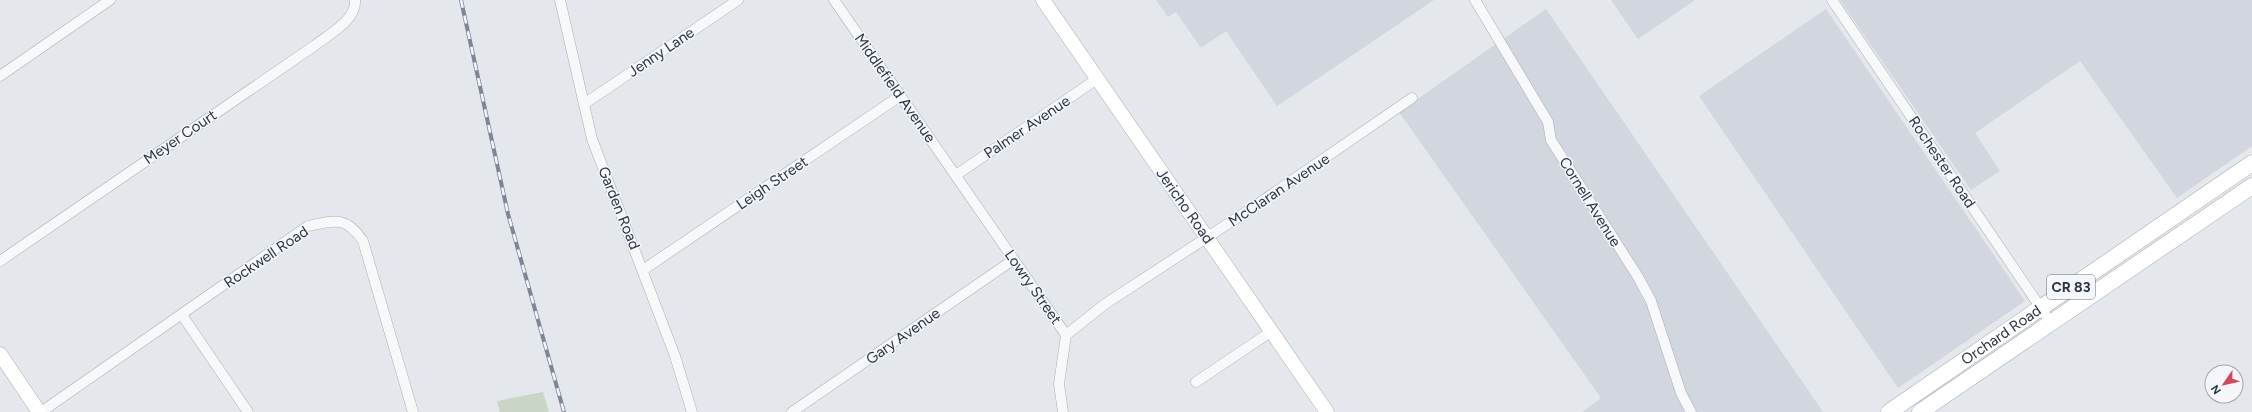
<svg xmlns="http://www.w3.org/2000/svg" width="2252" height="412" font-family="Figtree,sans-serif">
<style>
.built{fill:#d2d6de}
.green{fill:#c9d6c5}
.lines{fill:none;stroke-linecap:round;stroke-linejoin:round}
.street-casing{stroke:#a9aeb7;stroke-width:11}
.secondary-casing{stroke:#a9aeb7;stroke-width:15}
.primary-casing{stroke:#a3abb8;stroke-width:17}
.street{stroke:#f7f8fa;stroke-width:10}
.secondary{stroke:#fff;stroke-width:14}
.primary{stroke:#fff;stroke-width:16}
.rail-casing{stroke:#7d8696;stroke-width:4}
.rail{stroke:#f4f6f9;stroke-width:2.5;stroke-dasharray:8;stroke-linecap:butt}
.labels{text-anchor:middle;stroke-width:3;stroke-linejoin:round;paint-order:stroke}
.shield{fill:#f4f6f9;stroke:#676e7b;stroke-width:1}
.shield-label{font-size:14px;font-weight:bold;fill:#2b3445}
.street-label{font-size:15px;fill:#2b3445;stroke:#f4f6f9}
</style>
<rect width="100%" height="100%" fill="#e4e7ec"/>
<path class="built" d="M 1156,0 L 1434,0 L 1277,106 L 1226,31 L 1201,48 L 1176,12 L 1168,17 Z
M 1611,0 L 1695,0 L 1638,39 Z
M 1840,0 L 2252,0 L 2252,146 L 2177,198 L 2080,61 L 1975,133 L 2000,171 L 1971,190 Z
M 1546,9 L 1823,412 L 1582,412 L 1601,398 L 1399,112 Z
M 1826,9 L 2025,301 L 1898,388 L 1699,96 Z"/>
<path class="green" d="M 543,392 L 549,412 L 500,412 L 497,401 Z"/>
<g class="lines">
<defs>
<path id="street" d="M 560,0 L 592,139 L 675,356 L 692,412
M 834,0 L 1066,335 L 1059,384 L 1063,412
M 1475,0 L 1548,122 L 1551,140 L 1638,277 L 1651,301 L 1681,393 L 1691,412
M 1832,0 L 2051,323
M 0,76 L 110,0
M 584,104 L 738,0
M 956,175 L 1097,79
M 0,261 L 314,46 C 328,35 357,20 355,0
M 643,270 L 900,96
M 182,315 L 248,412
M 1066,335 L 1105,304 L 1249,210 L 1412,98
M 1196,382 L 1272,331
M 41,412 L 308,226 C 335,220 346,216 363,241 L 413,412
M 792,412 L 1013,260"/>
<path id="secondary" d="M 1043,0 L 1327,412
M 0,354 L 39,412"/>
<g id="primary">
<path id="s1" d="M 1889,412 L 2252,163"/>
<path d="M 1920,412 L 2252,186"/>
</g>
</defs>
<use href="#street" class="street-casing"/>
<use href="#secondary" class="secondary-casing"/>
<use href="#primary" class="primary-casing"/>
<use href="#street" class="street"/>
<use href="#secondary" class="secondary"/>
<use href="#primary" class="primary"/>
<defs>
<path id="rail" d="M 461,0 L 508,214 L 564,412"/>
</defs>
<use href="#rail" class="rail-casing"/>
<use href="#rail" class="rail"/>
</g>
<g class="labels">
<rect class="shield" x="2047" y="275" width="48" height="24" rx="3"/>
<g class="shield-label">
<text x="2071" y="292">CR 83</text>
</g>
<g class="street-label">
<text transform="translate(661 52) rotate(-34)" y="5">Jenny Lane</text>
<text transform="translate(895 88) rotate(55)" y="5">Middlefield Avenue</text>
<text transform="translate(1027 127) rotate(-34)" y="5">Palmer Avenue</text>
<text transform="translate(180 137) rotate(-34)" y="5">Meyer Court</text>
<text transform="translate(1942 162) rotate(56)" y="5">Rochester Road</text>
<text transform="translate(772 183) rotate(-34)" y="5">Leigh Street</text>
<text transform="translate(1279 190) rotate(-34)" y="5">McClaran Avenue</text>
<text transform="translate(1590 202) rotate(58)" y="5">Cornell Avenue</text>
<text transform="translate(1185 206) rotate(55)" y="5">Jericho Road</text>
<text transform="translate(619 208) rotate(68)" y="5">Garden Road</text>
<text transform="translate(266 257) rotate(-34)" y="5">Rockwell Road</text>
<text transform="translate(1033 287) rotate(55)" y="5">Lowry Street</text>
<text dy="5" stroke="none"><textPath href="#s1" startOffset="136">Orchard Road</textPath></text>
<text transform="translate(903 336) rotate(-35)" y="5">Gary Avenue</text>
</g>
</g>
<g transform="translate(2224 384) rotate(236)"><circle r="19" fill="#f4f6f9" stroke="#a4a8b1"/>
<path d="M0-3L7 15L0 10L-7 15Z" fill="#d1495b"/>
<text y="-6" font-size="11" font-weight="bold" text-anchor="middle" fill="#2b3445">N</text>
</g>
</svg>
